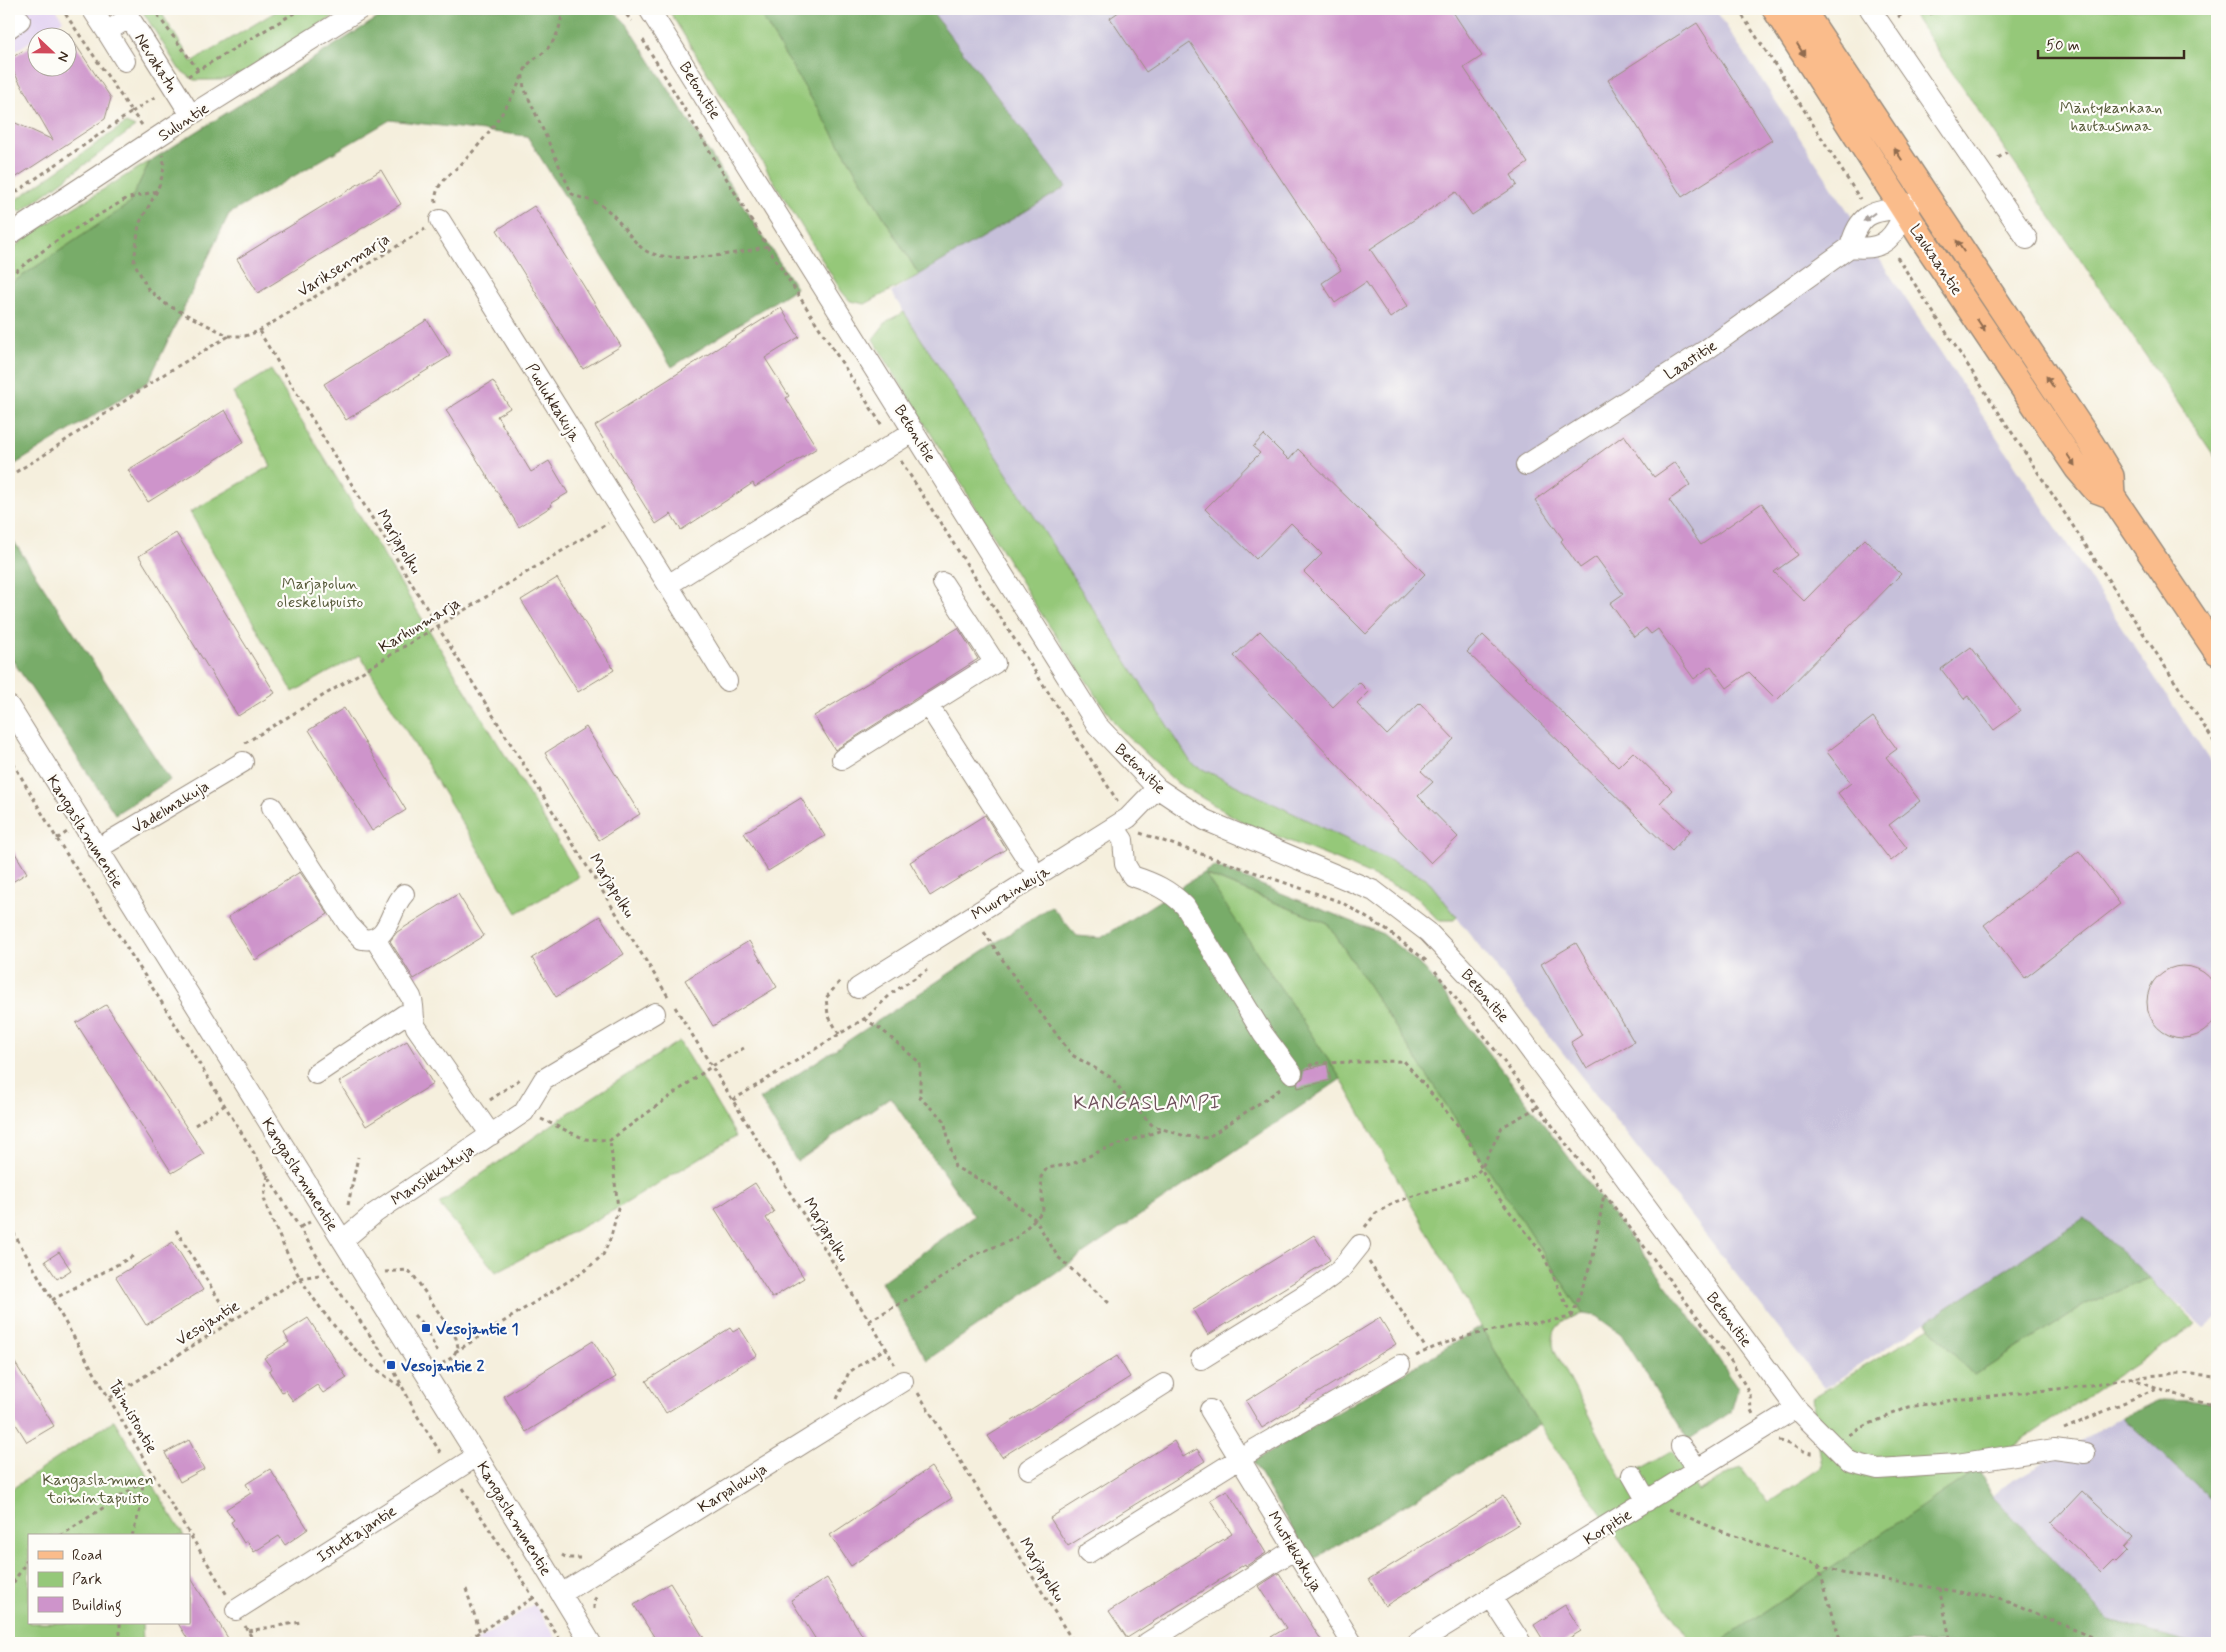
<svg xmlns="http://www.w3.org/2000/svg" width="2226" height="1652" font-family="Mynerve,sans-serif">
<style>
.built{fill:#e3d3f2}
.industrial{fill:#c6c0da}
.green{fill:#95c879;stroke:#68794c}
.forest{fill:#78ac69;stroke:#5a6b44}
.building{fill:#ce94cb}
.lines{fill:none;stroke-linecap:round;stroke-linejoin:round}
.minor-casing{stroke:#988c7e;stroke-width:22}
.major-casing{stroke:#988c7e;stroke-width:28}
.path{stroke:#988c7e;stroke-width:3;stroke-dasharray:4 4;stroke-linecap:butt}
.minor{stroke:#fff;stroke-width:20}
.major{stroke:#fabc8b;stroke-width:25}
.oneway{fill:#916c4f}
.oneway2{fill:#a79f9a}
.transit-dot{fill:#1a4fb4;stroke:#fdfcf7;stroke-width:2}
.labels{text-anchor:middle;stroke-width:4.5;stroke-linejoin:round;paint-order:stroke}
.street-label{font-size:16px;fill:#3b2a1e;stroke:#fdfcf7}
.park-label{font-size:16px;fill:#565939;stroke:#fdfcf7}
.transit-label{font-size:16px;font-weight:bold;fill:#164399;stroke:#fdfcf7;text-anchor:start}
.quarter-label{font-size:19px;letter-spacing:1px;fill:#6e4f5b;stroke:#fdfcf7}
</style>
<rect width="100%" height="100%" fill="#fdfcf7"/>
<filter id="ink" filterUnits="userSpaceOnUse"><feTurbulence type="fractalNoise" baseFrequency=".02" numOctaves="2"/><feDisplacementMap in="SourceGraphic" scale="10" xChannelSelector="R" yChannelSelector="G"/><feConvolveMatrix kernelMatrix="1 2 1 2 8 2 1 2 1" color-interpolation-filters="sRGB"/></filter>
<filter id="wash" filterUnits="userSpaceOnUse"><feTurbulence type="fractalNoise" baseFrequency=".0096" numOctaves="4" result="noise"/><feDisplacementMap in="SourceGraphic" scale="20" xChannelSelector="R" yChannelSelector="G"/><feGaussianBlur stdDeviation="1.12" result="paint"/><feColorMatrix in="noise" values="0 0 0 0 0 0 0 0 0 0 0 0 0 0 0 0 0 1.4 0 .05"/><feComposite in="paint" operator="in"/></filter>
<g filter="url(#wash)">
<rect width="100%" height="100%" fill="#f5efdd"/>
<path class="built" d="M 9,9 L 56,9 L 63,20 L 9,55 Z
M 534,1604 L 559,1643 L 474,1643 Z"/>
<path class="industrial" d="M 930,9 L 1715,9 L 2217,772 L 2217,1318 L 2204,1328 L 2084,1218 L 1825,1388 L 1426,878 L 1192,764 L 891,292 L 1065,187 Z
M 2122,1417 L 2217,1504 L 2217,1643 L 2191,1643 L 2109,1620 L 1993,1497 L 2000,1488 Z"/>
<path class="green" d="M 141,9 L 159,9 L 192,62 L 280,9 L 345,9 L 252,70 L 222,80 L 194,80 L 179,69 Z
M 668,9 L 757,9 L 919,275 L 865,304 L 850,301 L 842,292 Z
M 1909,9 L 2217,9 L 2217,460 Z
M 126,123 L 135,127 L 21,212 L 10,204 Z
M 150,161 L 129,204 L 9,285 L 9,251 L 37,230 Z
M 904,312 L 1192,764 L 1426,878 L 1457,917 L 1454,920 L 1438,920 L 1416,896 L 1340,861 L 1246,824 L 1177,783 L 1117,726 L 1036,606 L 873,339 L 887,321 Z
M 271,370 L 579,877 L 517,913 L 360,655 L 293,692 L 190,512 L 271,466 L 233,393 Z
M 1204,874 L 1328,924 L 1583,1314 C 1564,1319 1549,1326 1554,1349 L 1622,1479 L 1672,1451 L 1698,1491 L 1741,1467 L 1768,1503 L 1822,1467 L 1812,1398 L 1930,1327 L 1974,1376 L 2086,1304 L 2150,1278 L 2196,1324 L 1719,1643 L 1692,1643 L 1539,1425 L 1481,1327 L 1341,1079 Z
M 679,1041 L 736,1136 L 618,1208 L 496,1272 L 439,1204 L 570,1112 Z
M 114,1420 L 184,1536 L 29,1536 L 29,1623 L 142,1623 L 143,1643 L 9,1643 L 9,1491 Z"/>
<path class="forest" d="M 392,9 L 612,9 L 627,24 L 796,288 L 672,367 L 527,136 L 390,120 L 229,214 L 148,382 L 9,468 L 9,285 L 129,204 L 150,161 Z
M 757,9 L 930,9 L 1066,187 L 919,275 Z
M 9,534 L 170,780 L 115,814 L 9,655 Z
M 1214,866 L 1383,934 L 1425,969 L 1687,1312 L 1738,1388 L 1731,1412 L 1688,1440 L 1621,1334 L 1596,1316 L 1583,1314 L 1328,924 L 1205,874 L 1341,1079 L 927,1360 L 881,1282 L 974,1216 L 890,1097 L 797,1162 L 760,1099 L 1051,906 L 1077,936 L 1101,938 Z
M 2084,1218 L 2150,1278 L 2086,1304 L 1974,1376 L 1930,1327 L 1927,1321 Z
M 1481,1327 L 1539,1425 L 1311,1561 L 1253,1462 Z
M 2162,1400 L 2217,1402 L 2217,1504 L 2122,1417 Z
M 1979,1468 L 1993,1497 L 2109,1620 L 2191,1643 L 1719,1643 Z"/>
<g id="blocks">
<path class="building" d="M 1123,9 L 1451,9 L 1482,56 L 1464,68 L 1528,163 L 1511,175 L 1517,185 L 1472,215 L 1456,192 L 1370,249 L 1408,306 L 1390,318 L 1366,282 L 1335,303 L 1322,283 L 1341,270 L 1190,42 L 1146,72 L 1110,18 Z
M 1697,23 L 1772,140 L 1682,197 L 1608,80 Z
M 68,33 L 111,98 L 105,119 L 9,182 L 9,120 L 53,140 L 9,64 L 9,59 L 38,42 L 38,68 L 68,68 Z
M 381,170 L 401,204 L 258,293 L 237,259 Z
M 534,206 L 621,346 L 583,369 L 497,230 Z
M 781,308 L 799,337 L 765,358 L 789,396 L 786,398 L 817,448 L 755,487 L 753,483 L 681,530 L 671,514 L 656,524 L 595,426 Z
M 427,320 L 450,356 L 346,420 L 324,384 Z
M 493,381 L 510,408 L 497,416 L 531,472 L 549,461 L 568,493 L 551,503 L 552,506 L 519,527 L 446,410 Z
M 225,410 L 244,442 L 148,502 L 128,470 Z
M 1264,435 L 1289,460 L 1298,449 L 1425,574 L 1366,634 L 1304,572 L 1322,554 L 1291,523 L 1256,559 L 1205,509 L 1260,453 L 1253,447 Z
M 1624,435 L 1654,477 L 1675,462 L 1690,485 L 1669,500 L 1701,545 L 1762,503 L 1798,555 L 1774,572 L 1804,601 L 1865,539 L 1901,574 L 1777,700 L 1749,672 L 1727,688 L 1711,666 L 1694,679 L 1658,629 L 1651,634 L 1646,628 L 1634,637 L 1610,603 L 1623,594 L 1596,557 L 1580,568 L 1561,541 L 1563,539 L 1535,500 Z
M 176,533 L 275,693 L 238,716 L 139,556 Z
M 557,578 L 614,670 L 578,692 L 521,600 Z
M 958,628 L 978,659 L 835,750 L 814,716 Z
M 1260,631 L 1333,707 L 1359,682 L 1369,692 L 1357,704 L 1387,735 L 1420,703 L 1454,739 L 1421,771 L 1433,782 L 1418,796 L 1458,837 L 1431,863 L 1234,656 Z
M 1483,635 L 1618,767 L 1633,752 L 1672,790 L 1660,803 L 1690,831 L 1672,851 L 1467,652 Z
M 1971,647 L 2020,711 L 1994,730 L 1968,696 L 1964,699 L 1941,669 Z
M 344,708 L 406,810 L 372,831 L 309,730 Z
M 1873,717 L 1897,749 L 1886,757 L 1920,801 L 1889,825 L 1907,848 L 1891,861 L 1838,793 L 1851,783 L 1827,752 Z
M 586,727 L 640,814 L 599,840 L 545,753 Z
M 801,798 L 825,836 L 768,871 L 744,833 Z
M 985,815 L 1006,849 L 930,896 L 910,862 Z
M 9,843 L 27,873 L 9,884 Z
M 2079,851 L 2120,904 L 2025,978 L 1984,925 Z
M 300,872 L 328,914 L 255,960 L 228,917 Z
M 458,894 L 484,936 L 414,979 L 390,941 L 397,932 Z
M 600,916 L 624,954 L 556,997 L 532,958 Z
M 749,941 L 777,987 L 713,1026 L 685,980 Z
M 1576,943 L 1634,1042 L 1587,1069 L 1571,1042 L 1582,1035 L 1541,964 Z
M2147 1002a36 36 0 1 1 72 0a36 36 0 1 1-72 0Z
M 106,1005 L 204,1154 L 172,1173 L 76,1023 Z
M 407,1041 L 433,1084 L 366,1126 L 339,1082 Z
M 1327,1064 L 1331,1080 L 1298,1088 L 1297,1083 L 1303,1078 L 1303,1070 Z
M 755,1183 L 774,1212 L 766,1218 L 804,1278 L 772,1298 L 715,1209 Z
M 1314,1235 L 1330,1260 L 1208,1335 L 1193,1310 Z
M 173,1242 L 203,1290 L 146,1325 L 116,1277 Z
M 59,1252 L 71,1270 L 57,1279 L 45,1261 Z
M 308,1318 L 347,1378 L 323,1393 L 317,1385 L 293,1401 L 285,1390 L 282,1392 L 269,1371 L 272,1369 L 264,1358 L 289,1342 L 284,1333 Z
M 1380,1318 L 1396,1344 L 1262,1428 L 1246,1401 Z
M 730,1328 L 733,1332 L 740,1328 L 757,1355 L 666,1413 L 646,1381 Z
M 593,1341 L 616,1377 L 526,1432 L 504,1396 Z
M 9,1353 L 54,1426 L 27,1442 L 9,1413 Z
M 1117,1356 L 1130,1377 L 1002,1457 L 988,1436 Z
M 189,1440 L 204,1469 L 180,1482 L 165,1453 Z
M 1174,1441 L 1183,1457 L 1197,1449 L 1205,1461 L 1068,1546 L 1050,1518 Z
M 931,1467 L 952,1498 L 851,1566 L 830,1535 Z
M 270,1469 L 308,1529 L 285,1545 L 279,1536 L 254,1552 L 247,1541 L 244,1543 L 231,1522 L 234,1520 L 226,1509 L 251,1493 L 246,1484 Z
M 1227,1490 L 1266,1553 L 1246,1566 L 1245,1564 L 1127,1638 L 1109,1611 L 1232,1534 L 1210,1500 Z
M 2082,1491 L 2133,1538 L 2124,1548 L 2127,1551 L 2116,1562 L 2114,1560 L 2102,1572 L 2051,1524 Z
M 1503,1496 L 1520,1523 L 1385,1606 L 1369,1579 Z
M 1279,1573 L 1323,1643 L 1261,1643 L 1286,1628 L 1259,1586 Z
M 189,1575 L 231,1643 L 190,1643 L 178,1623 L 189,1623 Z
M 827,1578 L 867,1643 L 818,1643 L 791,1600 Z
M 670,1583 L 707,1643 L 658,1643 L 634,1605 Z
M 1565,1605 L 1581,1631 L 1561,1643 L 1545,1643 L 1534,1625 Z"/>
</g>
</g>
<g filter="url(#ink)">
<use href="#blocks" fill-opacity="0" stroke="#988c7e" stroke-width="1"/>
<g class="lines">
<defs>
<path id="minor" d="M 92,9 L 107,32 L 129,17
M 124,9 L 191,115
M 649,9 L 1097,725 L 1157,788 L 1205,820 L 1374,891 L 1428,932 L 1496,1004 L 1796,1408 L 1850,1462 L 1878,1469 L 1957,1464 L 2054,1449 L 2085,1453
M 1870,9 L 2027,239
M 9,28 L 20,20
M 107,32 L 125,61
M 440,220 L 668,585 L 914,431
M 9,235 L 191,115 L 360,9
M 1850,247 C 1870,249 1885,248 1896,229 C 1904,217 1900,212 1913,203
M 1526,465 L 1706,350 L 1850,247 C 1860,214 1870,210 1904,209
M 668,585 L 727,681
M 928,705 L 1029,862
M 9,706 L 477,1456 L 591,1643
M 842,759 L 995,663 L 943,583
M 272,807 L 348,924 L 362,939 C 390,944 389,909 404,894
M 1114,827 L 1123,840 L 1125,864 L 1132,876 C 1154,883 1169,890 1185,906 L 1263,1034 L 1292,1073
M 97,849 L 243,762
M 375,939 L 411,997 C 415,1007 412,1017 416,1027 L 491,1135
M 858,988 L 1128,818 L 1157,788
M 316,1074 L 404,1015 L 413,1013
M 343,1240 L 375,1213 L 524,1112 L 544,1079 L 655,1013
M 1201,1359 L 1317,1287 L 1340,1270 L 1360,1245
M 1210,1410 L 1352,1643
M 1681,1446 L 1697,1469
M 1029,1469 L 1164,1384
M 1632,1475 L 1647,1501
M 1088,1553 L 1240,1458 L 1400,1365
M 561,1594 L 903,1381
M 1491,1597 L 1521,1643
M 236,1610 L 477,1456
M 1147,1643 L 1295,1549
M 1417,1643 L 1796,1408"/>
<path id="major" d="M 1775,9 L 1922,238 L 2077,468 L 2096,490 L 2112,496
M 1802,9 L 2092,445 L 2111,476 L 2112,496 L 2217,652"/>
</defs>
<use href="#minor" class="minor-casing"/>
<use href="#major" class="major-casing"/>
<path class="path" d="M 153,9 L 198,70
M 562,9 C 562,25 556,41 544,52 C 536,59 528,61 524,72 C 522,76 523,82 524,88 L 572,194 C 580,198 590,200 597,203 C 617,213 627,236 643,249 C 665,266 741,254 767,246
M 621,9 L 632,21
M 1738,9 L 1789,86 L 1860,199
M 1930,14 L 1939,9
M 1898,17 L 1910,9
M 643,40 L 767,246 L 883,427
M 188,76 L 301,9
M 142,125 L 132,112 L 157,96
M 1998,158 L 2007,152
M 157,191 L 139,224 L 134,262 L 148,289 L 167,305 L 229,336 L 245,336 L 259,331 L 438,627 L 669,998
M 9,197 L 132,112 L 62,9
M 436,203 C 435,195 437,189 442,182 C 449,174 458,168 465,160 C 488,136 510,105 523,74
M 1897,257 L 2217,746
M 9,276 L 63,236 L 126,199 L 157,191 C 161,180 167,166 162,155
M 259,331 L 425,229
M 901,461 L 1118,802
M 9,476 L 41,457 L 166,373 L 229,336
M 245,743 L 608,523
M 9,756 L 57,839 L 159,998 L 334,1284 L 391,1365 L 418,1417 L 442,1455
M 1140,833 L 1341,902 L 1385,929 L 1428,962
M 57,839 L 67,832
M 984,932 L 1021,987 L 1072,1055 L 1112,1078 L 1129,1101 L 1153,1126 L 1185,1136 L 1207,1138 L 1282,1088
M 1435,971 L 1731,1361 L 1750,1394 L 1751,1410 L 1753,1414
M 675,1007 L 886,1348 L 894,1364
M 864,1019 L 881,1029 L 920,1063 L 920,1098 L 944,1120 L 955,1167 L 994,1187 L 1035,1219 L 1058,1257 L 1109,1303
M 839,1034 L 828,1015 L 826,998 L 840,981
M 1309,1066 L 1316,1063 L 1404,1061 L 1466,1135 L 1490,1187 L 1542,1252 L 1572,1317
M 490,1100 L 520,1079
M 733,1100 L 867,1017 L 892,993 L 927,970
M 541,1119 L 585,1139 L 610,1140 L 712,1066 L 744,1048
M 195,1125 L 225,1105
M 268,1175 L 264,1198 L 268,1211 C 280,1237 291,1266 308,1290 C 331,1325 365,1366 401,1386
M 348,1205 L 358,1157
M 9,1225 L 151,1471 L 227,1595
M 300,1227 L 310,1222
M 1365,1227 L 1376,1213 L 1395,1202 L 1472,1177 L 1481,1169 L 1502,1127 L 1538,1107
M 176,1230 L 232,1321
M 1369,1262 L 1427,1350
M 385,1272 L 408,1270 L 414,1276 L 456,1338 L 458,1347 L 453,1357 L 443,1363
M 52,1300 L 135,1255
M 414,1315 L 426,1328 L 437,1352
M 1572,1317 L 1593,1257 L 1604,1194
M 869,1321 L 922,1291 L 974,1255 L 1016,1238 L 1043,1211 L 1041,1177 L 1047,1168 L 1072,1164 L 1102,1150 L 1162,1130
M 455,1352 L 583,1272 L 603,1255 L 611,1237 L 618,1208 L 610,1140
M 1416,1356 C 1463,1331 1519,1326 1572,1317
M 2130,1378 L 2195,1401 L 2217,1406
M 918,1393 L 1074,1643
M 110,1398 L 300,1278 L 319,1275
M 837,1399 L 849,1372 L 886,1348
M 2064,1429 L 2157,1388
M 1849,1435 L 1867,1425 L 1909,1407 L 1954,1400 L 2085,1386 L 2129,1378 L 2178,1373 L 2217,1376
M 1779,1441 C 1792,1442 1802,1454 1815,1453
M 463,1488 C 496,1540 530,1591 562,1643
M 1668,1509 L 1721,1531 L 1842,1573 L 2003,1599 L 2098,1640 L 2119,1643
M 60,1536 L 153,1475
M 132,1536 L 140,1510 L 143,1482
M 562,1555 L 567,1558 L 580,1558
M 1818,1565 L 1841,1643
M 1939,1588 L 1951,1643
M 466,1589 L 480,1632
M 9,1590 L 29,1557
M 594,1609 L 594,1601 L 597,1596
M 120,1623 L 120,1643
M 245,1626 L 255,1643
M 248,1631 L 301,1622
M 462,1643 L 535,1597
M 1392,1643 L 1399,1639"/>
<use href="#minor" class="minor"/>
<use href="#major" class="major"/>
</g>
<defs><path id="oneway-solid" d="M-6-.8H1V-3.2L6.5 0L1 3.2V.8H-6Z" transform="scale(1.25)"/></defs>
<g class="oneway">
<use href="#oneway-solid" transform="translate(1801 50) rotate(58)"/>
<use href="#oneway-solid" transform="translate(1898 154) rotate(-124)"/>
<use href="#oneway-solid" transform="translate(1960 246) rotate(-123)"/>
<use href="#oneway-solid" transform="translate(1981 325) rotate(56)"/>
<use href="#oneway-solid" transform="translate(2050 382) rotate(-123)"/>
<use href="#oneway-solid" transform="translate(2071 460) rotate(56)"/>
</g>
<use class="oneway2" href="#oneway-solid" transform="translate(1869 217) rotate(144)"/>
</g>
<g class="transit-dot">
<rect x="421" y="1323" width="10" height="10" rx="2.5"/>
<rect x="386" y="1360" width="10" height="10" rx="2.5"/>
</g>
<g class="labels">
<g class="street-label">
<text transform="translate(157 62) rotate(58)" y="6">Nevakatu</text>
<text transform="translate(701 90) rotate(58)" y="6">Betonitie</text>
<text transform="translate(183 121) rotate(-33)" y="6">Suluntie</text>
<text transform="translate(1937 259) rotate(56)" y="6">Laukaantie</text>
<text transform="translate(343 264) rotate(-32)" y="6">Variksenmarja</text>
<text transform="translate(1690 359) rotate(-33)" y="6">Laastitie</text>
<text transform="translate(554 402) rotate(58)" y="6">Puolukkakuja</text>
<text transform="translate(916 433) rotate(58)" y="6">Betonitie</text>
<text transform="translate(400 541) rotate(59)" y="6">Marjapolku</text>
<text transform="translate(419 624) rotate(-31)" y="6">Karhunmarja</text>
<text transform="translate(1141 768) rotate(44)" y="6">Betonitie</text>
<text transform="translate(170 806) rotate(-31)" y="6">Vadelmakuja</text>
<text transform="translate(86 831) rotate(58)" y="6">Kangaslammentie</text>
<text transform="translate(613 885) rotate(58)" y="6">Marjapolku</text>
<text transform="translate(1010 892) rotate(-32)" y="6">Muurainkuja</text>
<text transform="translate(1486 995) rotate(49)" y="6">Betonitie</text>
<text transform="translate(301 1174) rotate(58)" y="6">Kangaslammentie</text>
<text transform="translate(432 1174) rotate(-34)" y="6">Mansikkakuja</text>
<text transform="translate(827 1229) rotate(58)" y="6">Marjapolku</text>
<text transform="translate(1730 1319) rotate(53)" y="6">Betonitie</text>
<text transform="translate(207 1322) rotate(-32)" y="6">Vesojantie</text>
<text transform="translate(134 1416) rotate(60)" y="6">Taimistontie</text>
<text transform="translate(732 1487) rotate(-32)" y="6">Karpalokuja</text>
<text transform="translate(515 1518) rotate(59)" y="6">Kangaslammentie</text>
<text transform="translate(1607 1526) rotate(-32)" y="6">Korpitie</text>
<text transform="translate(356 1533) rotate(-33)" y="6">Istuttajantie</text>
<text transform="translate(1296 1551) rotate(59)" y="6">Mustikkakuja</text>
<text transform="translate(1043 1569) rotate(58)" y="6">Marjapolku</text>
</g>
<g class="park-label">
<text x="2111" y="113">Mäntykankaan<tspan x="2111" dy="18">hautausmaa</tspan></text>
<text x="320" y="589">Marjapolun<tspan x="320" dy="18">oleskelupuisto</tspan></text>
<text x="98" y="1485">Kangaslammen<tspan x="98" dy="18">toimintapuisto</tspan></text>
</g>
<g class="transit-label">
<text x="436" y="1334">Vesojantie 1</text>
<text x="401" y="1371">Vesojantie 2</text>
</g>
<g class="quarter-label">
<text x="1147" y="1109">KANGASLAMPI</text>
</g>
</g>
<rect width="2226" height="1652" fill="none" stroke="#fdfcf7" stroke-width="30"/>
<rect x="28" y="1534" width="162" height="90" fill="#fdfcf7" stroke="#afa8a0"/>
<rect x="38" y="1551" width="25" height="8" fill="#fabc8b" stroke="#afa8a0"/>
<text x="72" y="1560" font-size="15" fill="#3b2a1e">Road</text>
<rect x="38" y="1572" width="25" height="15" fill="#95c879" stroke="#afa8a0"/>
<text x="72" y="1584" font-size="15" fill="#3b2a1e">Park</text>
<rect x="38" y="1597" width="25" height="15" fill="#ce94cb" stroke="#afa8a0"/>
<text x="72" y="1610" font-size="15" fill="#3b2a1e">Building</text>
<g transform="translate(52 52) rotate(112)"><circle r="24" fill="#fdfcf7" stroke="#afa8a0"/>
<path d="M0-4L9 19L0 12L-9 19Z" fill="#d1495b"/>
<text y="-8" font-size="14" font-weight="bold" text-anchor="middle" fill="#3b2a1e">N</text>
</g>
<path d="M2038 50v8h146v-8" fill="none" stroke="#3b2a1e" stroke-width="2.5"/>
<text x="2046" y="50" font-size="15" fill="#3b2a1e" stroke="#fdfcf7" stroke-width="4" paint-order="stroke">50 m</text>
</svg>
